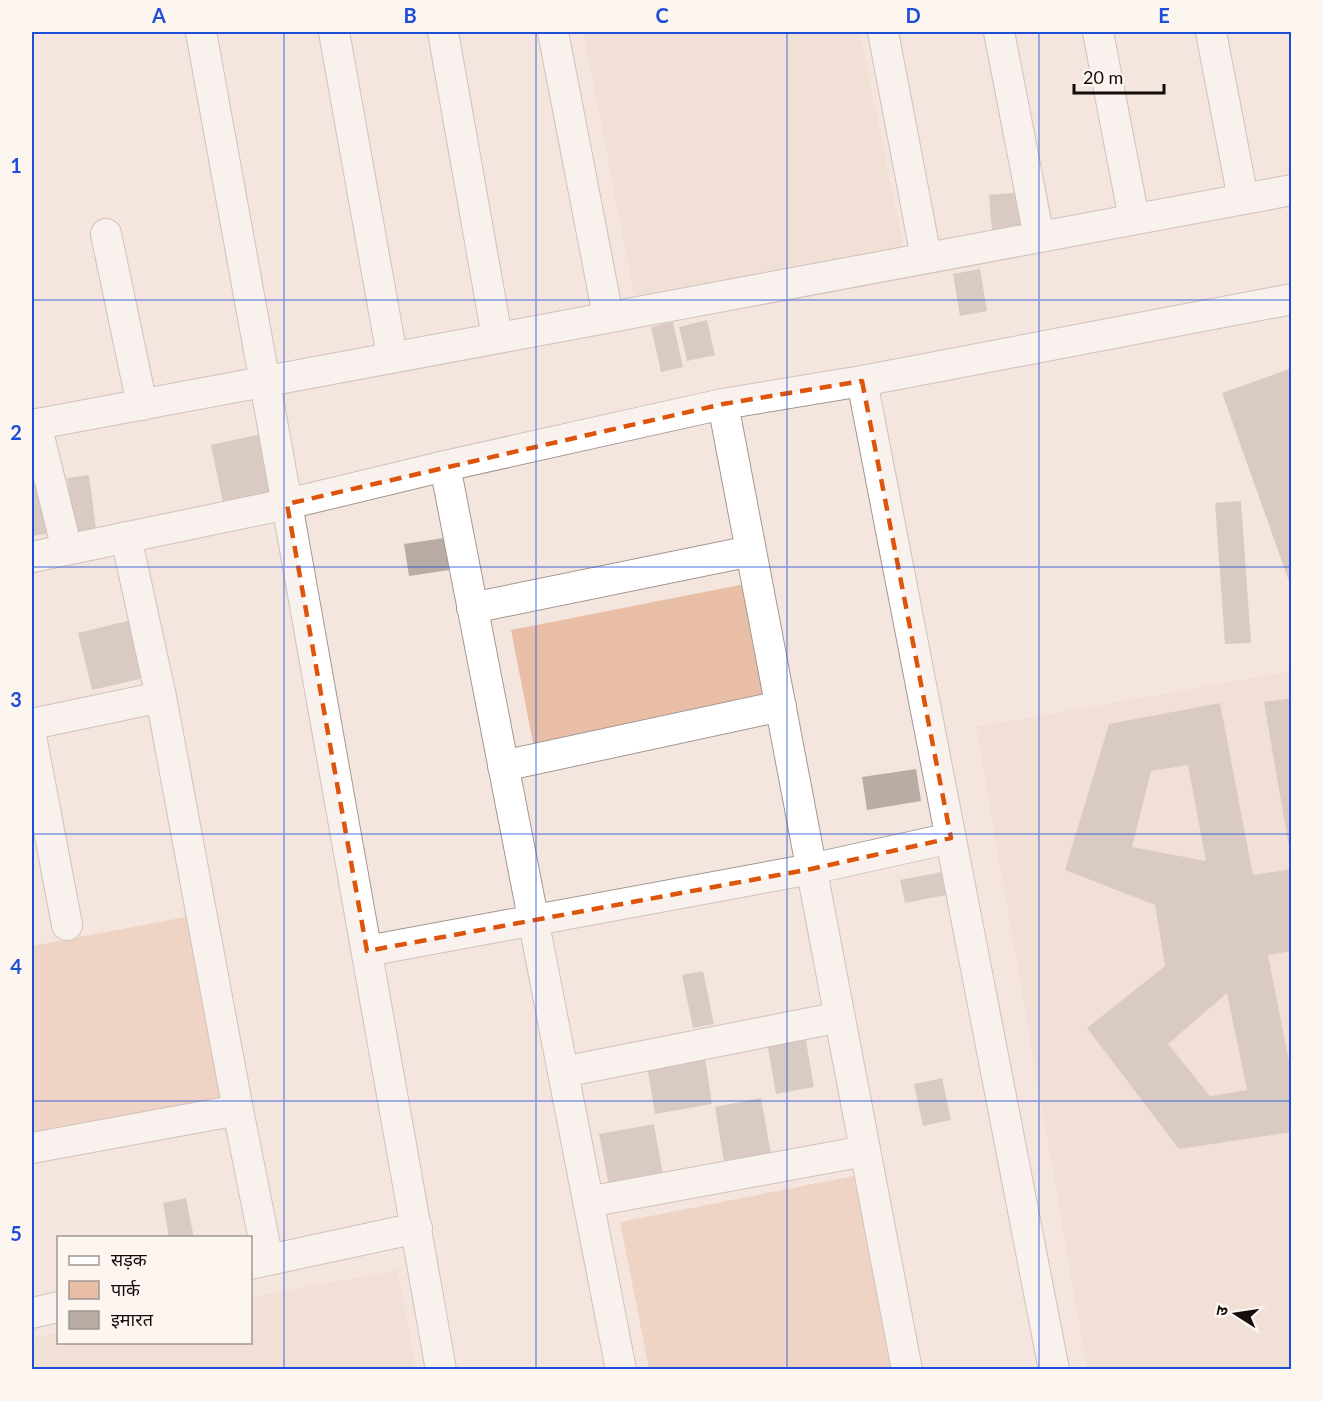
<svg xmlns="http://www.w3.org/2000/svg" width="1323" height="1401" font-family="Lato,'Noto Sans Devanagari',sans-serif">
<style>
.built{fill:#eed9cd}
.green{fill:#e8bfa6}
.building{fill:#b9aca4;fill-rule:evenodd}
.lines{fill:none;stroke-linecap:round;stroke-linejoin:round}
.minor-casing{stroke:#a49790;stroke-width:32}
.minor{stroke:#fff;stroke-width:30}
.marked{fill:none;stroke:#dd550c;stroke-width:4.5;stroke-dasharray:12 8;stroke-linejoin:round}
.grid{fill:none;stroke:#1d4ed8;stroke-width:1.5;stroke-opacity:0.55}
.neatline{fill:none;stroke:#1d4ed8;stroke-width:2}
.grid-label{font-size:20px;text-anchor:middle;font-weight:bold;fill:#1d4ed8}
</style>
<rect width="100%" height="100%" fill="#f4e6de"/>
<path class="built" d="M 583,32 L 860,32 L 905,254 L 637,309 Z
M 1291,671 L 1291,1369 L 1087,1369 L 976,727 Z
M 398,1270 L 416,1369 L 32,1369 L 32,1338 L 58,1333 L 58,1342 L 250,1342 L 251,1297 Z"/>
<path class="green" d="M 750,583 L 774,706 L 535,753 L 511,630 Z
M 191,916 L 227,1110 L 32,1147 L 32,946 Z
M 859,1175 L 896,1369 L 649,1369 L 620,1222 Z"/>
<path class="building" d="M 1023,192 L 1027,227 L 992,230 L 989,195 Z
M 980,269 L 987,311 L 960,316 L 953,274 Z
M 707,320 L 715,355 L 687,361 L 679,327 Z
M 673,322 L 683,367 L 661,372 L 651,327 Z
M 1292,368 L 1292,587 L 1291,587 L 1222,393 Z
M 261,434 L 273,493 L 223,503 L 211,445 Z
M 89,475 L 96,529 L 74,532 L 67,478 Z
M 44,482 L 51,533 L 32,536 L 32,484 Z
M 1241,501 L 1251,643 L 1225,644 L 1215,503 Z
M 451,537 L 456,569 L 409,576 L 404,544 Z
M 135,619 L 149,677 L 92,690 L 78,633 Z
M 1292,698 L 1292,853 L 1290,853 L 1264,702 Z
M 1220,703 L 1253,875 L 1292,869 L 1292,951 L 1268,955 L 1292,1076 L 1292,1132 L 1179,1149 L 1087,1028 L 1165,966 L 1155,905 L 1065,870 L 1109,724 ZM 1188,765 L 1206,861 L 1132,847 L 1151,771 ZM 1227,993 L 1247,1090 L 1210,1096 L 1168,1044 Z
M 916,769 L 921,801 L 867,810 L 862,777 Z
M 952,870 L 956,893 L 905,903 L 900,880 Z
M 703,971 L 714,1024 L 693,1028 L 682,975 Z
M 804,1029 L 814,1087 L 776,1094 L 766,1036 Z
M 704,1051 L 712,1104 L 655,1114 L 646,1060 Z
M 942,1078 L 951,1120 L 923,1126 L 914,1084 Z
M 761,1098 L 772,1160 L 725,1168 L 715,1107 Z
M 654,1124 L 664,1181 L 610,1191 L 599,1134 Z
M 186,1198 L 194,1238 L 169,1238 L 163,1203 Z"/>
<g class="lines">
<defs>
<path id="minor" d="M 201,32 L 287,504 L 441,1370
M 334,32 L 392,356
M 443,32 L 497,337
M 553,32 L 608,316
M 883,32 L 926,257
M 999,32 L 1039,237
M 1098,32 L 1134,219
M 1211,32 L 1243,199
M 106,234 L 142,405
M 862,381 L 1054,1370
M 723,404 L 907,1370
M 36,424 L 67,550
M 32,425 L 1292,190
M 445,466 L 621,1370
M 126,537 L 161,697 L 238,1110 L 268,1260
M 32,557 L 287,504 L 445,466 L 723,404 L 862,381 L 1292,299
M 472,608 L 751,551
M 32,724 L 161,697
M 32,741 L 67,925
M 503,766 L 781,706
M 367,951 L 811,869 L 951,838
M 563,1072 L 840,1017
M 32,1148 L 238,1110
M 588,1202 L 865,1151
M 250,1264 L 417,1228
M 32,1313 L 58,1307"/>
</defs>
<use href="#minor" class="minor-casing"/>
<use href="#minor" class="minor"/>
</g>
<path d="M0 0H1323V1401H0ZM 862,381 L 951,838 L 811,869 L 367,951 L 287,504 L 723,404 Z" fill="#f4e6de" fill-opacity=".55" fill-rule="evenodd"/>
<path class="marked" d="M 862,381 L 951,838 L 811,869 L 367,951 L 287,504 L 723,404 Z"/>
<path class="grid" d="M 284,32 L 284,1370M 536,32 L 536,1370M 787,32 L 787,1370M 1039,32 L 1039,1370M 32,300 L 1292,300M 32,567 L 1292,567M 32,834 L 1292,834M 32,1101 L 1292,1101"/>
<rect width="1323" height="1401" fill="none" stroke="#fdf5f0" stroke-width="66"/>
<rect x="57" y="1236" width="195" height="108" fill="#fdf5f0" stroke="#9f9894" stroke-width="1.5"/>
<rect x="69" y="1256" width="30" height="9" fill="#ffffff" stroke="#9f9894" stroke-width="1.5"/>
<text x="111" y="1266" font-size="18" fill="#120d0b">सड़क</text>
<rect x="69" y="1281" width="30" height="18" fill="#e8bfa6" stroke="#9f9894" stroke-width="1.5"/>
<text x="111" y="1296" font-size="18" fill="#120d0b">पार्क</text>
<rect x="69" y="1311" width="30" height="18" fill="#b9aca4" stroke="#9f9894" stroke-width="1.5"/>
<text x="111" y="1326" font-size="18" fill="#120d0b">इमारत</text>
<g transform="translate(1236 1314) rotate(282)" stroke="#fdf5f0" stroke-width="4.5" paint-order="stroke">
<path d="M0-4.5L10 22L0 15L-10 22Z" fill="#120d0b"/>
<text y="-9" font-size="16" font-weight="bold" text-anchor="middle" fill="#120d0b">उ</text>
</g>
<path d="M1074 84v9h90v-9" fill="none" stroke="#120d0b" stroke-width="3"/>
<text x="1083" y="84" font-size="18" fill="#120d0b" stroke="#fdf5f0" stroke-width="4.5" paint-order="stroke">20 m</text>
<rect x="33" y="33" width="1257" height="1335" class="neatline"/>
<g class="grid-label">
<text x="159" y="23">A</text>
<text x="410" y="23">B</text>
<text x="662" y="23">C</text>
<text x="913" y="23">D</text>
<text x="1164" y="23">E</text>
<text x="16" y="173">1</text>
<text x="16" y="440">2</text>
<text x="16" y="707">3</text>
<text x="16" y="974">4</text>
<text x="16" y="1241">5</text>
</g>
</svg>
